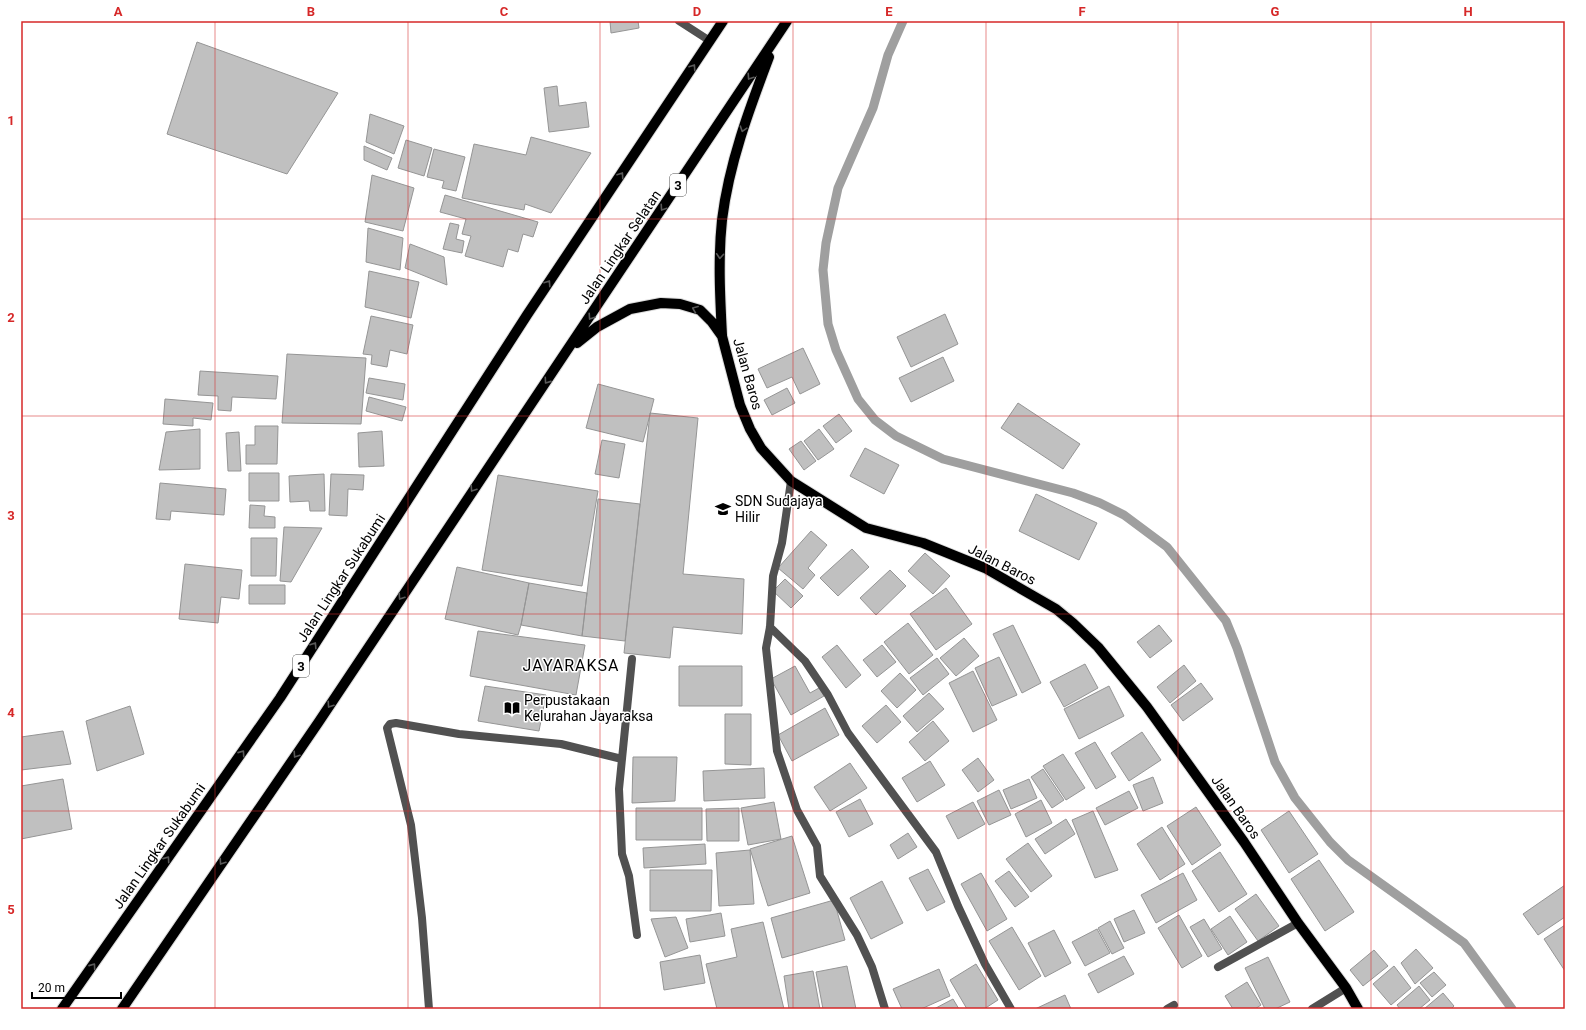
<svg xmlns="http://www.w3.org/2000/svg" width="1586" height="1030" font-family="Roboto,sans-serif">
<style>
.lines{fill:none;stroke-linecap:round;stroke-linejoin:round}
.stream{stroke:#9f9f9f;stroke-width:9}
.building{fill:#c0c0c0;stroke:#959595}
.primary-casing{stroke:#dbdbdb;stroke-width:12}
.service{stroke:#515151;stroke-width:8}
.minor{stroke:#515151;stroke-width:8}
.primary{stroke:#000;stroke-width:10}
.oneway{stroke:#595959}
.grid{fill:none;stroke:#d62828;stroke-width:1;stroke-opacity:0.55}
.labels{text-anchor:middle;stroke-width:3;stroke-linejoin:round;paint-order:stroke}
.shield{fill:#fff;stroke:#4c4c4c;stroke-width:1}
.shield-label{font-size:13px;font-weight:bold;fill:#000}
.street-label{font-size:14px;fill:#000;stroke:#fff}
.poi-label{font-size:14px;fill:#000;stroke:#fff;text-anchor:start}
.quarter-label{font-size:16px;letter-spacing:1px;fill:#000;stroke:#fff}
.neatline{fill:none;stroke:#d62828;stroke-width:1.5}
.grid-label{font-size:13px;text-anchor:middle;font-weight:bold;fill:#d62828}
</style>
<rect width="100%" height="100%" fill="#fff"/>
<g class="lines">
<path class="stream" d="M 903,21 L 888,55 L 873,108 L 838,188 L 826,243 L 823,270 L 828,324 L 836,350 L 858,399 L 875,420 L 896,436 L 943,459 L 1073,493 L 1100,503 L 1124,515 L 1167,547 L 1226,621 L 1237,648 L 1275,762 L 1295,798 L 1330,842 L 1348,860 L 1464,943 L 1512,1009"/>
</g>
<path class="building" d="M 610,21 L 638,21 L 639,28 L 611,33 Z
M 197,42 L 338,93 L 287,174 L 167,134 Z
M 557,86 L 559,106 L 586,102 L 589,127 L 549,132 L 544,88 Z
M 370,114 L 404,126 L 394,154 L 366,142 Z
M 531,137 L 591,153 L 551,213 L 525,204 L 524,210 L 462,198 L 474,144 L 526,155 Z
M 406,140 L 432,148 L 424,176 L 398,168 Z
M 364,146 L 392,158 L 387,170 L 364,160 Z
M 434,149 L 465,157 L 456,191 L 442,188 L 444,181 L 427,177 Z
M 372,175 L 414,188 L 403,231 L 365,222 Z
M 445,195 L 538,222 L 533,237 L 523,234 L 518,252 L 508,249 L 503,267 L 465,256 L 471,236 L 462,234 L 466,219 L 440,212 Z
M 450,223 L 459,225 L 456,239 L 464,241 L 462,253 L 443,249 Z
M 368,228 L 403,238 L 400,270 L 366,262 Z
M 410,244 L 444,257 L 447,285 L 405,268 Z
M 369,271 L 419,282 L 411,318 L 365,307 Z
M 945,314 L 958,344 L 911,367 L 897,337 Z
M 371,316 L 413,325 L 407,354 L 390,350 L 387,367 L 371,364 L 372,355 L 363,354 Z
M 803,348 L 820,384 L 800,394 L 792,377 L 767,388 L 758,369 Z
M 287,354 L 366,358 L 361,424 L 282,423 Z
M 943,357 L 954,381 L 911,402 L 899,378 Z
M 200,371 L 278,376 L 276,399 L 232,397 L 231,411 L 218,410 L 218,396 L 198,395 Z
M 369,378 L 405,384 L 403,400 L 366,393 Z
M 598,384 L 654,399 L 643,442 L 586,428 Z
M 787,388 L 795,403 L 772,415 L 764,400 Z
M 369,397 L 406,407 L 402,421 L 366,411 Z
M 165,399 L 213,403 L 211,420 L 193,418 L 193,426 L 163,424 Z
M 1018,403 L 1080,444 L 1063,469 L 1001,428 Z
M 650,413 L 698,418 L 683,574 L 744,579 L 742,634 L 673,627 L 670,658 L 624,653 Z
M 839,414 L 852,431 L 836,443 L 823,426 Z
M 255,426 L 278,426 L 277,464 L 246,464 L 246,445 L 255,445 Z
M 200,429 L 200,469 L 159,470 L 166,432 Z
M 819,429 L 834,449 L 818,460 L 804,441 Z
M 382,431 L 384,466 L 359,467 L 358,433 Z
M 239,432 L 241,471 L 228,471 L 226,433 Z
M 602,440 L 625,444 L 619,478 L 595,474 Z
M 801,441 L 816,461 L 804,470 L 789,449 Z
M 865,448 L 899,465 L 884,494 L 850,476 Z
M 249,473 L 279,473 L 279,501 L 249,501 Z
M 324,474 L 325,511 L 310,511 L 309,501 L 290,502 L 289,476 Z
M 331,474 L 364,475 L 363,490 L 348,489 L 347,516 L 329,515 Z
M 498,475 L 598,491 L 582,586 L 482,570 Z
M 160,483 L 226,489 L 224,515 L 171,511 L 170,520 L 156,519 Z
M 1036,494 L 1097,523 L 1079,560 L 1019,531 Z
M 598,499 L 640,504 L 625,641 L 582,636 Z
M 250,505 L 265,506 L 264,516 L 275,517 L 275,528 L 249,528 Z
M 284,527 L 322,528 L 291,582 L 280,581 Z
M 811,531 L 827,545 L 808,568 L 815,575 L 803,589 L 778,568 Z
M 251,538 L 277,538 L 276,576 L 251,576 Z
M 852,549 L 869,567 L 838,596 L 820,578 Z
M 925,553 L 950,576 L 933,594 L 908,571 Z
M 185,564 L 242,570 L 239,599 L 221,597 L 218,623 L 179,619 Z
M 457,567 L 529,583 L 521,625 L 518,635 L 445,619 Z
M 890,570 L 906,586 L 876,615 L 860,598 Z
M 785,579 L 803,596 L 791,608 L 773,591 Z
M 529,583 L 587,593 L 582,636 L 521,625 Z
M 249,585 L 285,585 L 285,604 L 249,604 Z
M 946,588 L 972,624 L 936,650 L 910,614 Z
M 908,623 L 933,655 L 909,674 L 884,642 Z
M 1013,625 L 1041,683 L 1022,693 L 993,634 Z
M 1159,625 L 1172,641 L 1150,658 L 1137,642 Z
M 478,631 L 585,645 L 576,695 L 470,676 Z
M 964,638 L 979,656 L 956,676 L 940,658 Z
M 837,645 L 861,675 L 846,688 L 822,657 Z
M 882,645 L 896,662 L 877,677 L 863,660 Z
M 999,657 L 1017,695 L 992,706 L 975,668 Z
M 937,658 L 949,674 L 923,695 L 910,678 Z
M 1085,664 L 1098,688 L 1064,707 L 1050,682 Z
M 1184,665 L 1196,681 L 1170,703 L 1157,687 Z
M 679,666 L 742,666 L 742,706 L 679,706 Z
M 795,666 L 810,693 L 819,688 L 824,696 L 791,715 L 771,679 Z
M 973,671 L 997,720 L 973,732 L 949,683 Z
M 900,673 L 916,690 L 897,708 L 881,691 Z
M 1201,683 L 1213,699 L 1183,721 L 1171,705 Z
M 485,686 L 546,695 L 539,731 L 478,721 Z
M 1109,686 L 1124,716 L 1079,739 L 1064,709 Z
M 929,693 L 944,709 L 917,732 L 903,716 Z
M 886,705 L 901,722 L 877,743 L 862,726 Z
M 130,706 L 144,754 L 97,771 L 86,721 Z
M 825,708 L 839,735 L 792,761 L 778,735 Z
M 725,714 L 751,714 L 751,765 L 725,764 Z
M 933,721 L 949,741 L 925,761 L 909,742 Z
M 63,731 L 71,764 L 21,770 L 21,737 Z
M 1142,732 L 1161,760 L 1129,781 L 1111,753 Z
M 1095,742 L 1116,777 L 1096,789 L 1075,753 Z
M 1063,754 L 1085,788 L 1066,800 L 1043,766 Z
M 633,757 L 677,757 L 675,801 L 632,803 Z
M 978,758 L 994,780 L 978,792 L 962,770 Z
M 930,761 L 945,785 L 917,802 L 902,778 Z
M 850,763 L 867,788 L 830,811 L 814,787 Z
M 764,768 L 765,798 L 704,801 L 703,771 Z
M 1043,769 L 1064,800 L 1052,808 L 1031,777 Z
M 1153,777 L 1163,803 L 1143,811 L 1133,785 Z
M 63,779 L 72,829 L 21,839 L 21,786 Z
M 1029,779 L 1037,798 L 1011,809 L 1003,790 Z
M 999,790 L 1011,815 L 989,825 L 977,801 Z
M 1129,791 L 1138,808 L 1105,825 L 1096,808 Z
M 860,799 L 873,824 L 849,837 L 836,812 Z
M 1041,800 L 1052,823 L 1026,837 L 1015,814 Z
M 774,802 L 781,839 L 748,845 L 741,808 Z
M 973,802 L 985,824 L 958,839 L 946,816 Z
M 1196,807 L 1221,845 L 1192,865 L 1167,826 Z
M 636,808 L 702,808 L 702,840 L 636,840 Z
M 739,808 L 739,841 L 707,841 L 706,809 Z
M 1093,811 L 1118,870 L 1095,878 L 1072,820 Z
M 1289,811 L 1318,854 L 1289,873 L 1261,830 Z
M 1066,819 L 1075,834 L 1045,854 L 1035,839 Z
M 1162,827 L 1185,864 L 1160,880 L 1137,844 Z
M 908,833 L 917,847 L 898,859 L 890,845 Z
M 792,836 L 810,893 L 768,906 L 750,849 Z
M 1028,843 L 1052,876 L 1031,892 L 1006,859 Z
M 705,844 L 706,864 L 644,868 L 643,848 Z
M 750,850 L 754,904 L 719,906 L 716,853 Z
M 1220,852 L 1247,894 L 1219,912 L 1192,871 Z
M 1319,860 L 1354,912 L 1325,931 L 1291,879 Z
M 928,869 L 945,902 L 927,911 L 909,878 Z
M 650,870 L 712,870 L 711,911 L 650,911 Z
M 1009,871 L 1029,897 L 1015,907 L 995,881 Z
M 981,873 L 1007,919 L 987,931 L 961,884 Z
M 1183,873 L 1197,900 L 1156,923 L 1141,895 Z
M 882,881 L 903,923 L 871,939 L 850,898 Z
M 1565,885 L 1565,917 L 1538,935 L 1523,914 Z
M 1256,894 L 1279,926 L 1258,941 L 1235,909 Z
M 834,900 L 845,940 L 782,958 L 771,918 Z
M 1134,910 L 1145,933 L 1124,942 L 1114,919 Z
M 721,913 L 725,936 L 690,942 L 686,919 Z
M 1179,915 L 1202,956 L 1182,968 L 1158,928 Z
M 1230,916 L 1247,942 L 1228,955 L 1211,929 Z
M 676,917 L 688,948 L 665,957 L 651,919 Z
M 1204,919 L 1222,949 L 1208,957 L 1190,927 Z
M 1110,921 L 1124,948 L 1112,954 L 1098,928 Z
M 763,922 L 784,1009 L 717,1009 L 706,964 L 737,957 L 731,929 Z
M 1565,925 L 1565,971 L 1544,939 Z
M 1012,927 L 1041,976 L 1019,990 L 989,941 Z
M 1097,929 L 1110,953 L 1085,966 L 1072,942 Z
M 1054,930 L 1071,963 L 1045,977 L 1028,943 Z
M 1416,949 L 1433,968 L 1415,984 L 1401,963 Z
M 1374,950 L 1388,966 L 1363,986 L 1350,970 Z
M 700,955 L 705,983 L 664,990 L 660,962 Z
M 1124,956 L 1134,974 L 1098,993 L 1088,974 Z
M 1268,957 L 1290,1002 L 1275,1009 L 1265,1009 L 1245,968 Z
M 976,964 L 998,1000 L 984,1009 L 967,1009 L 950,980 Z
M 847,966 L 856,1009 L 823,1009 L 816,972 Z
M 1394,966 L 1411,988 L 1391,1005 L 1373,984 Z
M 939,969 L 950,996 L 921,1009 L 902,1009 L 893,989 Z
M 813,971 L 820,1009 L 789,1009 L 784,976 Z
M 1434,972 L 1446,985 L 1432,997 L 1420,983 Z
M 1247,982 L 1261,1005 L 1255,1009 L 1233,1009 L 1225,996 Z
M 1419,986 L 1430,1000 L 1419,1009 L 1400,1009 L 1397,1005 Z
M 1443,993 L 1454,1006 L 1451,1009 L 1424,1009 Z
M 1065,995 L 1071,1009 L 1035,1009 Z
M 953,999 L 959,1009 L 934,1009 Z"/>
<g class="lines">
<defs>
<path id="primary" d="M 722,335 C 720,297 718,258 722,220 C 729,163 749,110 769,57
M 577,343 L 597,327 L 630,309 L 661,303 L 680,304 L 700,310 L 712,322 L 722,336 L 740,405 L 750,429 L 761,448 L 791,481 L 866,528 L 923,543 L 985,568 L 1056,609 L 1073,623 L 1098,647 L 1147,707 L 1244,842 L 1298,923 L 1346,988 L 1358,1009
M 62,1009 L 280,698 L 527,315 L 723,21
M 122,1009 L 318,723 L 787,21"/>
</defs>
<use href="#primary" class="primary-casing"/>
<path class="service" d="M 679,21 L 710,41
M 1218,967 L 1298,923"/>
<path class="minor" d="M 791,481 L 782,543 L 773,576 L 770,627 L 766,648 L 777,751 L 797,810 L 817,846 L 820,876 L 857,935 L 872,967 L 885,1009
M 770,627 L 805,661 L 828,695 L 848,733 L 936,852 L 958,906 L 985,964 L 1011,1009
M 632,659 L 619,789 L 622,854 L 629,876 L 637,935
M 429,1009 L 422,918 L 411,825 L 387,728 L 390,724 L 396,723 L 459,734 L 561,744 L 622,759
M 1167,1009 L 1174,1005
M 1312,1009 L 1346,988"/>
<use href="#primary" class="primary"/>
</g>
<defs><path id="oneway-chevron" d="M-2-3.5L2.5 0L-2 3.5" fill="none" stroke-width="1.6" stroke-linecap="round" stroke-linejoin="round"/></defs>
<g class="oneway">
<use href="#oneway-chevron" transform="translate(693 67) rotate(-56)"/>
<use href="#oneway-chevron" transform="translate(750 77) rotate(124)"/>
<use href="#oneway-chevron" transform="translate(743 129) rotate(108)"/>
<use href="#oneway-chevron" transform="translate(621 175) rotate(-56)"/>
<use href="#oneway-chevron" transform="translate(663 208) rotate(124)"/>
<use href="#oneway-chevron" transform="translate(720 256) rotate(94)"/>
<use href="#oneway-chevron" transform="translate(548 283) rotate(-56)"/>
<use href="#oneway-chevron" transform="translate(695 309) rotate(-158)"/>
<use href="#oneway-chevron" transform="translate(591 317) rotate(124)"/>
<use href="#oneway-chevron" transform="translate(547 381) rotate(125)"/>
<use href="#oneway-chevron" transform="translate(473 489) rotate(124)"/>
<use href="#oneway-chevron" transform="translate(401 597) rotate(124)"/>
<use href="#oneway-chevron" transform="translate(314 645) rotate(-57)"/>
<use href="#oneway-chevron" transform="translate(330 705) rotate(124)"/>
<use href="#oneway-chevron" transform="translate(242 753) rotate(-55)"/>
<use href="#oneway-chevron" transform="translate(296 755) rotate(124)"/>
<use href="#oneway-chevron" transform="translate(167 859) rotate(-55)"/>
<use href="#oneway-chevron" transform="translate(222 862) rotate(124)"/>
<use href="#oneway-chevron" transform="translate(93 966) rotate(-55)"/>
</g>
<path class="grid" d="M 215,21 L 215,1009M 408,21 L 408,1009M 600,21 L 600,1009M 793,21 L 793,1009M 986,21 L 986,1009M 1178,21 L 1178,1009M 1371,21 L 1371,1009M 21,219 L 1565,219M 21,416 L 1565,416M 21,614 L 1565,614M 21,811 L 1565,811"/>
<defs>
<symbol id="school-bare" viewBox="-9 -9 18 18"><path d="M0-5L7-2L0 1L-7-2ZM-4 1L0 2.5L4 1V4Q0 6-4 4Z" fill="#000" stroke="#fff" stroke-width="2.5" paint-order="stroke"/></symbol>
<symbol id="library-bare" viewBox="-9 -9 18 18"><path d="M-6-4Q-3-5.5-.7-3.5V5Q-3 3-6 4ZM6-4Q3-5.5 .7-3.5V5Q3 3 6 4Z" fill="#000" stroke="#fff" stroke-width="2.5" paint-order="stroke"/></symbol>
</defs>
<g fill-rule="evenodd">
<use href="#school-bare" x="712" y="498" width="22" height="22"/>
<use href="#library-bare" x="501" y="697" width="22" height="22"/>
</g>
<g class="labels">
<g class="shield">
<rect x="670" y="174" width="16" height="22" rx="3"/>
<rect x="293" y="655" width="16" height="22" rx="3"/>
</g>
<g class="shield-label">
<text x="678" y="190">3</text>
<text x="301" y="671">3</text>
</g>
<g class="street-label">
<text transform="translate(620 247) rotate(-56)" y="5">Jalan Lingkar Selatan</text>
<text transform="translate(748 374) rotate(74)" y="5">Jalan Baros</text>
<text transform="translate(1002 564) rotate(27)" y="5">Jalan Baros</text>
<text transform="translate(341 578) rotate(-57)" y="5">Jalan Lingkar Sukabumi</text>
<text transform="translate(1236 807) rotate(55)" y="5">Jalan Baros</text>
<text transform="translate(159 846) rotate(-55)" y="5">Jalan Lingkar Sukabumi</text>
</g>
<g class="poi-label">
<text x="735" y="506">SDN Sudajaya<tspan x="735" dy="16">Hilir</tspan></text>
<text x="524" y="705">Perpustakaan<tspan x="524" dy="16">Kelurahan Jayaraksa</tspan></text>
</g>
<g class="quarter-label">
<text x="571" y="671">JAYARAKSA</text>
</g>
</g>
<rect width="1586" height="1030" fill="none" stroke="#ffffff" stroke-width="44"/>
<path d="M32 992v6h89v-6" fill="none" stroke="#000000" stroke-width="2"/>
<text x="38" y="992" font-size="12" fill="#000000" stroke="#ffffff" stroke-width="3" paint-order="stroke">20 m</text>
<rect x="22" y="22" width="1542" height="986" class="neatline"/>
<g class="grid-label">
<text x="118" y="16">A</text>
<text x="311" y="16">B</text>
<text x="504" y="16">C</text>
<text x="697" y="16">D</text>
<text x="889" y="16">E</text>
<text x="1082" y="16">F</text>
<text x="1275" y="16">G</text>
<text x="1468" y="16">H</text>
<text x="11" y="125">1</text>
<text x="11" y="322">2</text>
<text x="11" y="520">3</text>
<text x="11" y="717">4</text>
<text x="11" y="914">5</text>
</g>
</svg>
